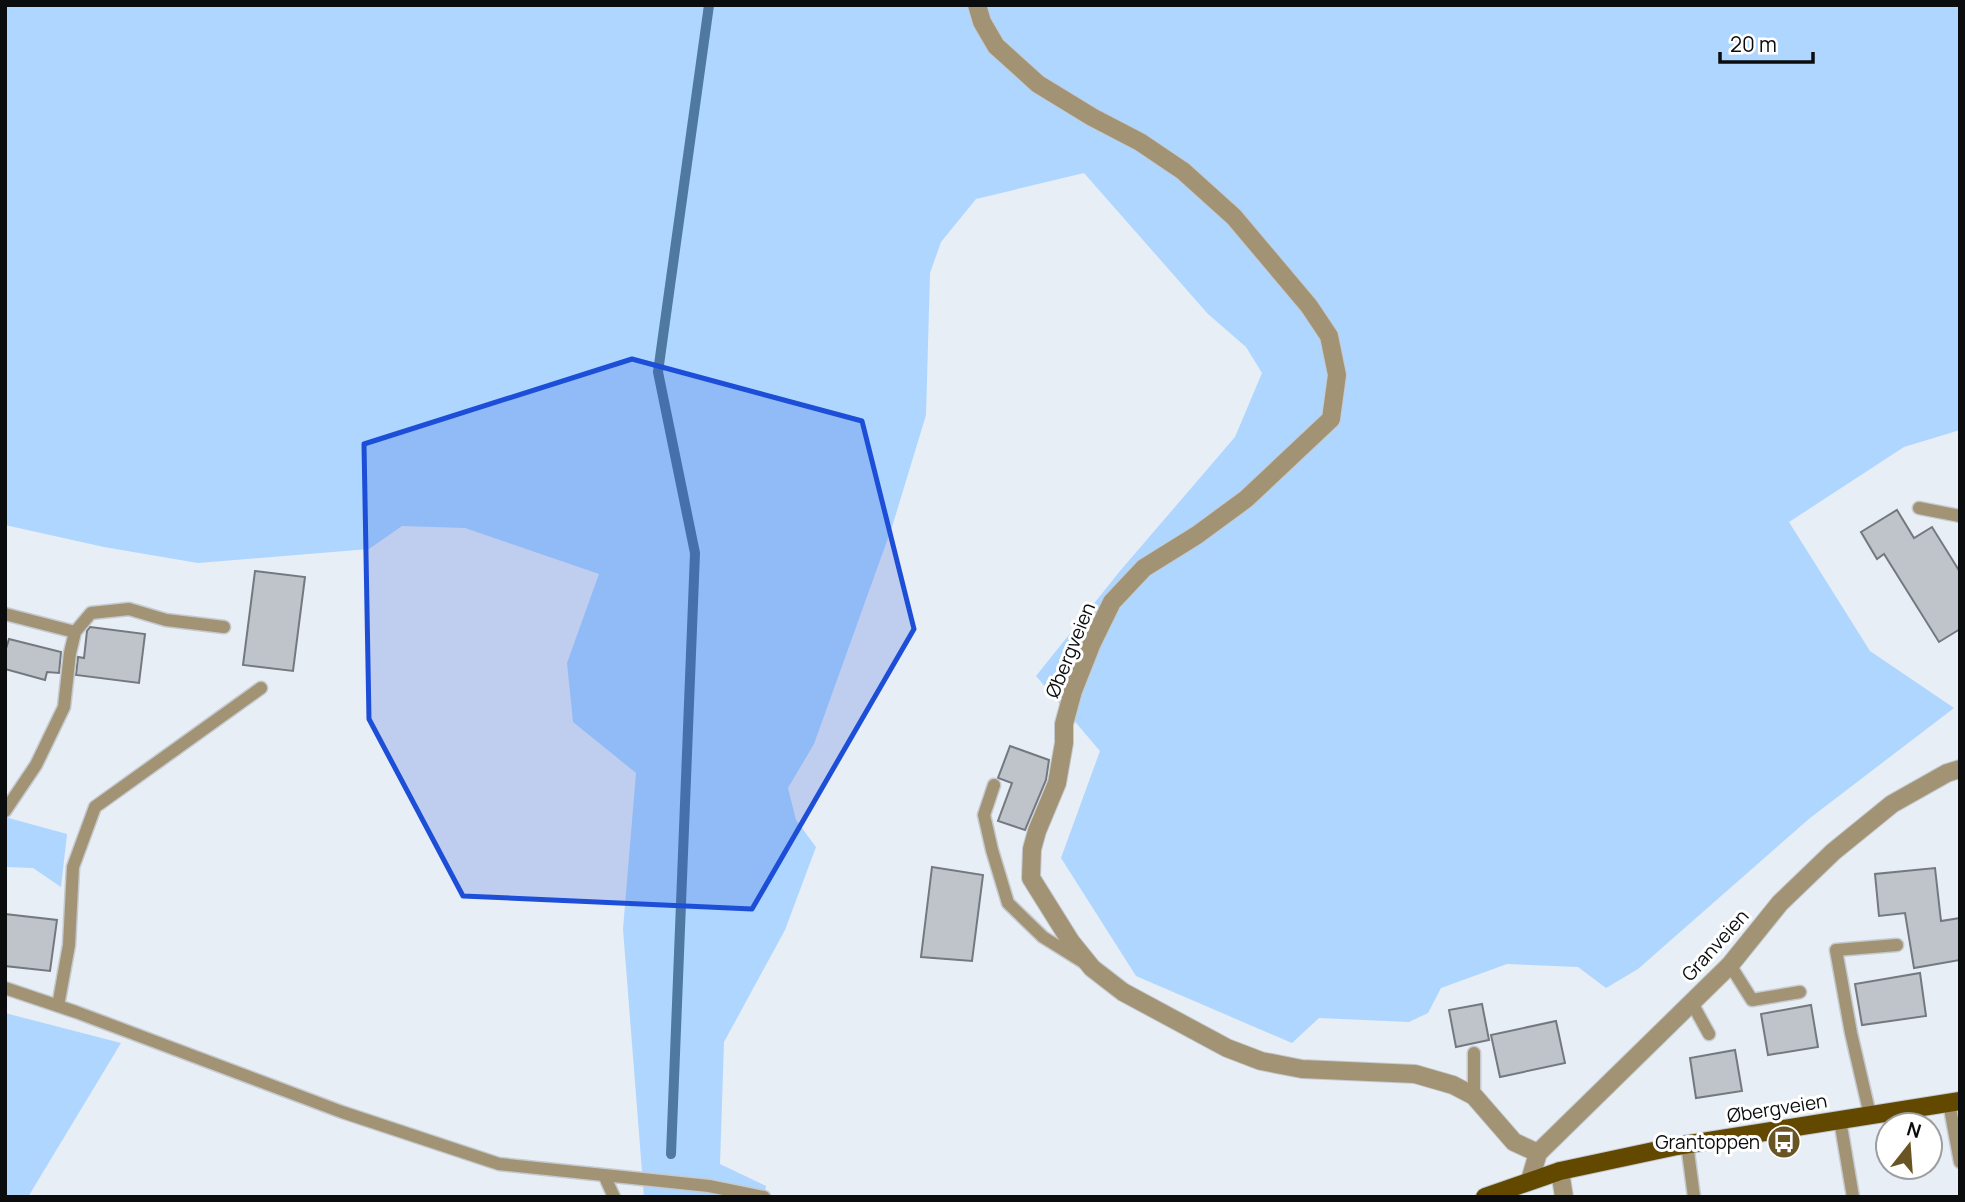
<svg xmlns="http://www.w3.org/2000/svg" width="1965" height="1202" font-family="Manrope,sans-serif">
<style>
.green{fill:#aed6ff}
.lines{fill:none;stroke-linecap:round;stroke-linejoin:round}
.stream{stroke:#4f79a1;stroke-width:10}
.building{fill:#bec4ca;stroke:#74797f;stroke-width:2}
.service-casing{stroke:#c4cad0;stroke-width:15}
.minor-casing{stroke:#c4cad0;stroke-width:20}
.primary-casing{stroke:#c4cad0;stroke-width:20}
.service{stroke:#a29375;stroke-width:12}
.minor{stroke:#a29375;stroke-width:18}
.primary{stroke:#634900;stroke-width:18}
.marked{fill:#1d4ed8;fill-opacity:0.2;stroke:#1d4ed8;stroke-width:5;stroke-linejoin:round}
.labels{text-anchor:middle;stroke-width:6;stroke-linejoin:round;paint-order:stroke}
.street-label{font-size:19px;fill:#0a0c0e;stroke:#fff}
.poi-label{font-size:19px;fill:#0a0c0e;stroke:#fff;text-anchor:end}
</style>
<rect width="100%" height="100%" fill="#e8eef5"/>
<path class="green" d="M 5,5 L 1960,5 L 1960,430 L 1904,447 L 1789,522 L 1870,651 L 1954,708 L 1810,818 L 1638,969 L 1606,988 L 1578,967 L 1507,964 L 1441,988 L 1428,1013 L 1409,1022 L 1319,1018 L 1292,1043 L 1136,976 L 1061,858 L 1100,751 L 1036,676 L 1120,571 L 1235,437 L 1262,373 L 1246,347 L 1208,314 L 1084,173 L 976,199 L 941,242 L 930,273 L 926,415 L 892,527 L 814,744 L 788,788 L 796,820 L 816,847 L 785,930 L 724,1042 L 720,1164 L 766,1186 L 764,1197 L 644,1197 L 623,929 L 636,773 L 573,722 L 567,663 L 599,574 L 465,528 L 402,526 L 369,549 L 198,563 L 104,547 L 5,525 Z
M 5,817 L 67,834 L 61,887 L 33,868 L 5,867 Z
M 5,1013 L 121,1043 L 28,1197 L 5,1197 Z"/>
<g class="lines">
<path class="stream" d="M 671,1154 L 695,553 L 658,372 L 709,5"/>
</g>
<path class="building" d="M 1897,510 L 1914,538 L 1932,527 L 1960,572 L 1960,629 L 1939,642 L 1884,554 L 1877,559 L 1861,532 Z
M 255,571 L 305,577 L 293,671 L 243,665 Z
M 90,627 L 145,634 L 139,683 L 76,675 L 78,657 L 84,658 L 87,631 Z
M 9,639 L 61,652 L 59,673 L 47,672 L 45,680 L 5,669 L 5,652 Z
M 1010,746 L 1049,760 L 1046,780 L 1025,830 L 998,821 L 1012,783 L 998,778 Z
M 932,867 L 983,875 L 972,961 L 921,957 Z
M 1935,868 L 1941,921 L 1960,918 L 1960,960 L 1914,968 L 1905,913 L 1879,916 L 1875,874 Z
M 5,914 L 57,920 L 50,971 L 5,966 Z
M 1920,973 L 1926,1016 L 1862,1025 L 1855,984 Z
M 1482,1004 L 1489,1040 L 1456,1047 L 1449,1010 Z
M 1811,1005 L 1818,1047 L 1768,1055 L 1761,1014 Z
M 1556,1021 L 1565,1063 L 1500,1077 L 1491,1035 Z
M 1735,1050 L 1742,1091 L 1696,1098 L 1690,1058 Z"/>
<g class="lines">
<defs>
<path id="service" d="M 1919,508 L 1960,516
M 5,614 L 75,632
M 994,785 L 984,815 L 992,850 L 1008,903 L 1043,937 L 1083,962
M 5,811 L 36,765 L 64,707 L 70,653 L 75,632 L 91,613 L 129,609 L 166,620 L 224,627
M 1730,965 L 1752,1000 L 1800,992
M 5,988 L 76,1012 L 342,1112 L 499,1164 L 709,1186 L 764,1197
M 1692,1003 L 1709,1034
M 58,1006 L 69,945 L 73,867 L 95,807 L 261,688
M 1474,1053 L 1474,1096
M 1949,1103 L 1960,1162
M 1870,1115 L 1851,1033 L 1836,950 L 1897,945
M 1840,1120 L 1853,1197
M 1687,1144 L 1694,1197
M 605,1177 L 614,1197"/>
<path id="minor" d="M 977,5 L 982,22 L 996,46 L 1038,84 L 1092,117 L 1140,142 L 1183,171 L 1234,217 L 1309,306 L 1329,336 L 1337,375 L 1331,419 L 1246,499 L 1197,535 L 1144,568 L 1112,602 L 1092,643 L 1073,691 L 1064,724 L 1064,743 L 1057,783 L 1037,831 L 1032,849 L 1031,878 L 1071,942 L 1092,968 L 1123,992 L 1227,1048 L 1261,1061 L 1302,1069 L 1415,1074 L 1453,1085 L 1474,1096 L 1514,1142 L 1538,1153
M 1560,1171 L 1564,1197
M 1530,1180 L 1538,1153 L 1730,965 L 1780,903 L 1833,852 L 1892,804 L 1947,773 L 1960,769"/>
<path id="primary" d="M 1485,1197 L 1560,1171 L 1677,1146 L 1960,1101"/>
</defs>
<use href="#service" class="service-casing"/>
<use href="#minor" class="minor-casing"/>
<use href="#primary" class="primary-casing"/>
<use href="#service" class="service"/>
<use href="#minor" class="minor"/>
<use href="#primary" class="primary"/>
</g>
<path class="marked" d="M 632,359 L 862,421 L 914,629 L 752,909 L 463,896 L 369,719 L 364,444 Z"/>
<defs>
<symbol id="bus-disc" viewBox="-11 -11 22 22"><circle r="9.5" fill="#695423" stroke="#fff"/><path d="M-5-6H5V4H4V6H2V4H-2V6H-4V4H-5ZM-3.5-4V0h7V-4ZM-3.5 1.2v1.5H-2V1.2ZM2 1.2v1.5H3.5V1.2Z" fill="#fff"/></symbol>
</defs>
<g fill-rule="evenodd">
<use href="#bus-disc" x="1765" y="1123" width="38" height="38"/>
</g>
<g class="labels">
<g class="street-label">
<text transform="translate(1070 650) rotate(-68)" y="7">Øbergveien</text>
<text transform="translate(1715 945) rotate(-48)" y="7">Granveien</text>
<text transform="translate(1777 1108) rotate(-9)" y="7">Øbergveien</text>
</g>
<g class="poi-label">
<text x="1760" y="1149">Grantoppen</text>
</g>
</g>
<rect width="1965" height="1202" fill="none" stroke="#0a0c0e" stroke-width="14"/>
<g transform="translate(1909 1146) rotate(17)"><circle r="33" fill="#ffffff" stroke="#9d9e9f" stroke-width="2"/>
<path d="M0-5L12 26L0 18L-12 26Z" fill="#695423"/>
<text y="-10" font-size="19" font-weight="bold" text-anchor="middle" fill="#0a0c0e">N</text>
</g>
<path d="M1720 52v10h93v-10" fill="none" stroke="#0a0c0e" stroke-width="3.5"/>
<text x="1730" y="52" font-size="21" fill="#0a0c0e" stroke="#ffffff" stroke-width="5" paint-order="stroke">20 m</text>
</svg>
